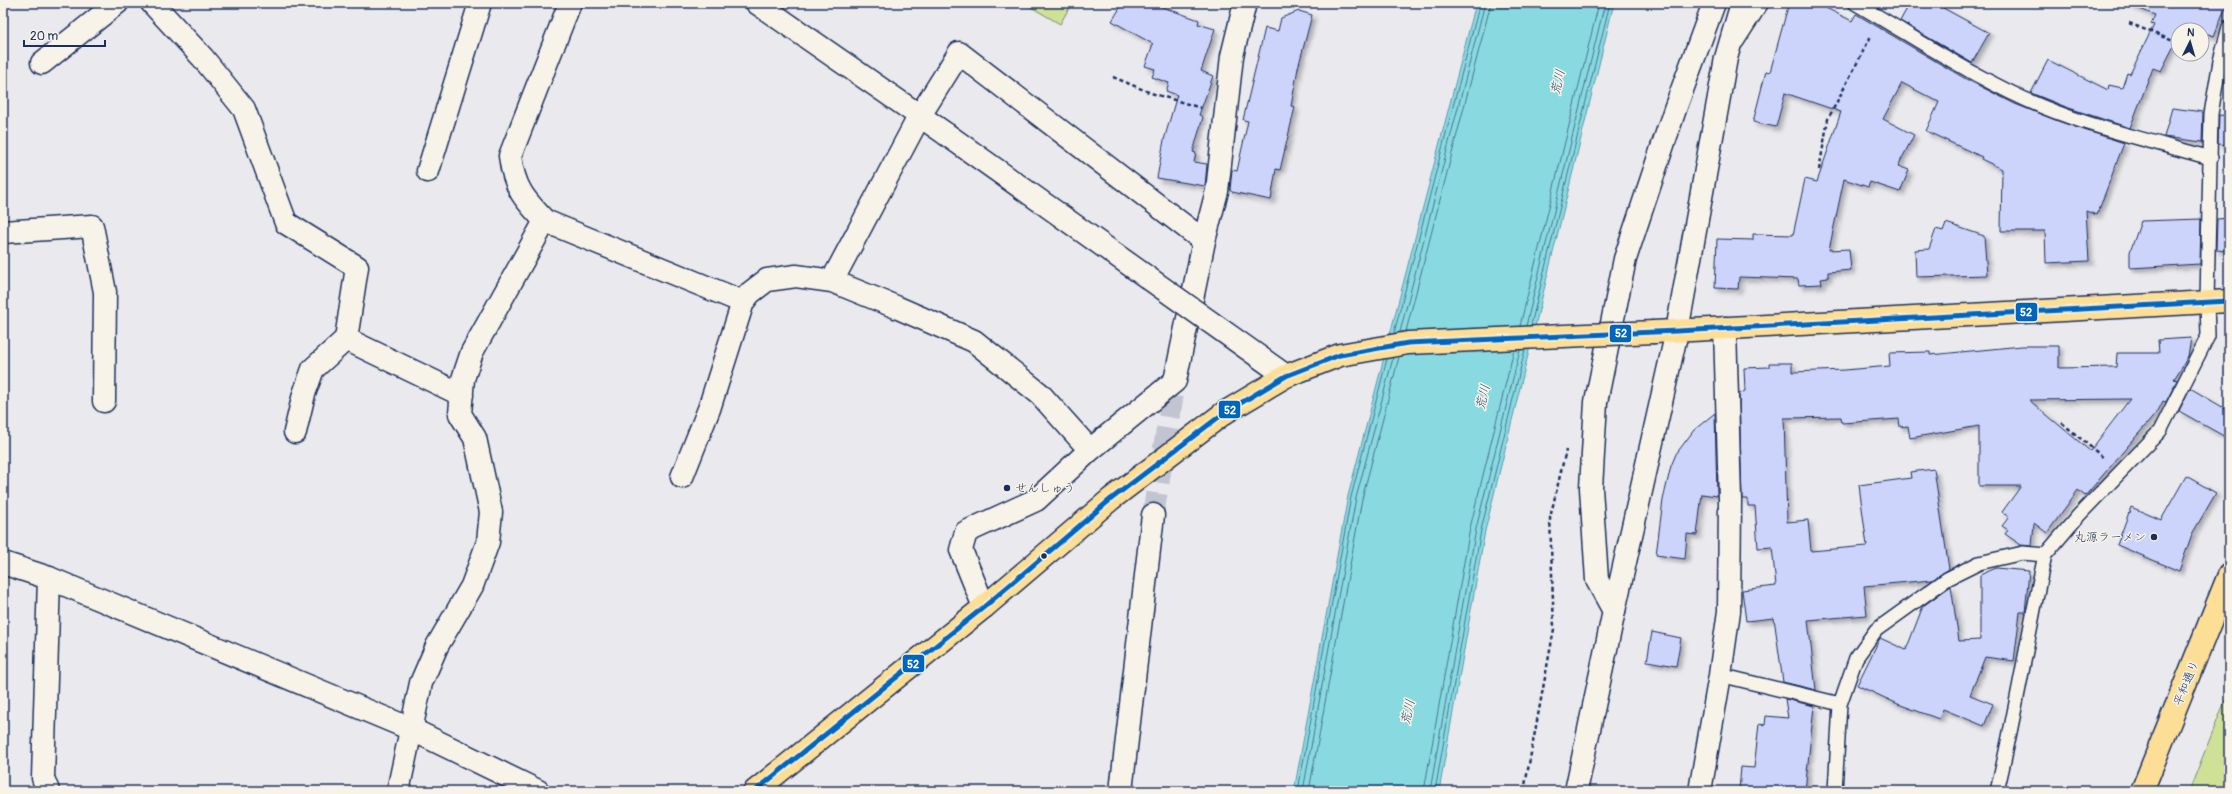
<svg xmlns="http://www.w3.org/2000/svg" width="2232" height="794" font-family="Pangolin,'Klee One',sans-serif">
<style>
.green{fill:#cfe196;stroke:#75887a}
.water{fill:#89dae0;stroke:#5d96ac}
.lines{fill:none;stroke-linecap:round;stroke-linejoin:round}
.shore{stroke:#477392;stroke-width:1}
.building{fill:#ccd4fc;stroke:#1b2f5e;fill-rule:evenodd;filter:url(#shadow)}
.minor-tunnel{stroke:#c1c5d1;stroke-width:22;stroke-dasharray:22 11;stroke-linecap:butt}
.service-casing{stroke:#1b2f5e;stroke-width:16}
.minor-casing{stroke:#1b2f5e;stroke-width:25}
.tertiary-casing{stroke:#1b2f5e;stroke-width:25}
.primary-casing{stroke:#1b2f5e;stroke-width:25}
.trunk-casing{stroke:#1b2f5e;stroke-width:25}
.path{stroke:#1b2f5e;stroke-width:2.5;stroke-dasharray:4 3;stroke-linecap:butt}
.service{stroke:#f7f3e8;stroke-width:13}
.minor{stroke:#f7f3e8;stroke-width:22}
.tertiary{stroke:#f7f3e8;stroke-width:22}
.primary{stroke:#fdde96;stroke-width:22}
.trunk{stroke:#fdde96;stroke-width:22}
.tertiary-bridge-casing{stroke:#1b2f5e;stroke-width:25;stroke-linecap:butt}
.primary-bridge-casing{stroke:#1b2f5e;stroke-width:25;stroke-linecap:butt}
.tertiary-bridge{stroke:#f7f3e8;stroke-width:22}
.primary-bridge{stroke:#fdde96;stroke-width:22}
.bus-1-casing{stroke:#f7f3e8;stroke-width:8}
.bus-1{stroke:#0065bd;stroke-width:5}
.poi-dot{fill:#1b2f5e;stroke:#f7f3e8;stroke-width:1.5}
.labels{text-anchor:middle;stroke-width:3;stroke-linejoin:round;paint-order:stroke}
.poi-label{font-size:12px;fill:#1b2f5e;stroke:#f7f3e8;text-anchor:start}
.street-label{font-size:12px;fill:#1b2f5e;stroke:#f7f3e8}
.water-label{font-size:13px;font-style:italic;fill:#315178;stroke:#f7f3e8}
.line-badge{stroke:#f7f3e8;stroke-width:1.5}
.badge-label{font-size:11px;text-anchor:middle;font-weight:bold;fill:#fff}
</style>
<defs>
<filter id="shadow"><feDropShadow dx="3.5" dy="3.5" stdDeviation="2" flood-color="#0004"/></filter>
</defs>
<rect width="100%" height="100%" fill="#eaeaee"/>
<filter id="ink" filterUnits="userSpaceOnUse"><feTurbulence type="fractalNoise" baseFrequency=".025" numOctaves="2"/><feDisplacementMap in="SourceGraphic" scale="8" xChannelSelector="R" yChannelSelector="G"/><feConvolveMatrix kernelMatrix="1 2 1 2 8 2 1 2 1" color-interpolation-filters="sRGB"/></filter>
<g filter="url(#ink)">
<path class="green" d="M 1024,3 L 1072,3 L 1060,24 Z
M 2229,691 L 2229,791 L 2189,791 Z"/>
<path class="water" d="M 1476,3 L 1614,3 L 1485,531 L 1439,791 L 1294,791 L 1348,496 Z"/>
<g class="lines">
<path class="shore" d="M 1531,325 L 1610,3
M 1520,326 L 1599,3
M 1526,326 L 1605,3
M 1406,331 L 1491,3
M 1400,332 L 1485,3
M 1394,333 L 1480,3
M 1298,791 L 1351,497 L 1387,359
M 1303,791 L 1356,498 L 1393,358
M 1309,791 L 1362,499 L 1399,357
M 1424,791 L 1470,528 L 1514,350
M 1430,791 L 1476,529 L 1520,350
M 1435,791 L 1481,530 L 1525,350"/>
</g>
<path class="building" d="M 1123,3 L 1151,3 L 1199,20 L 1198,24 L 1215,29 L 1201,71 L 1213,76 L 1199,115 L 1203,117 L 1193,152 L 1196,153 L 1194,162 L 1207,164 L 1205,186 L 1157,178 L 1164,140 L 1177,95 L 1166,91 L 1169,83 L 1152,77 L 1155,69 L 1145,66 L 1153,44 L 1112,21 Z
M 1789,3 L 1816,3 L 1852,21 L 1856,14 L 1964,78 L 2015,104 L 2061,122 L 2124,143 L 2097,215 L 2086,211 L 2089,261 L 2046,263 L 2045,231 L 2001,231 L 2002,169 L 1981,159 L 1982,157 L 1926,131 L 1939,102 L 1902,83 L 1883,119 L 1914,135 L 1898,166 L 1909,170 L 1900,192 L 1870,182 L 1868,187 L 1844,179 L 1829,250 L 1849,249 L 1851,270 L 1828,272 L 1828,278 L 1821,279 L 1822,284 L 1799,285 L 1798,279 L 1739,277 L 1738,289 L 1715,288 L 1717,239 L 1753,240 L 1753,234 L 1793,235 L 1805,179 L 1817,182 L 1841,112 L 1785,93 L 1776,127 L 1753,122 L 1766,71 L 1770,72 Z
M 1910,3 L 1934,3 L 1989,33 L 1972,63 L 1900,21 Z
M 2131,3 L 2227,3 L 2214,36 L 2202,32 L 2202,30 L 2184,25 L 2182,30 L 2178,30 L 2178,38 L 2161,71 L 2153,68 L 2130,128 L 2066,107 L 2031,93 L 2048,60 L 2108,90 L 2109,85 L 2122,88 L 2127,73 L 2130,74 L 2154,25 L 2151,24 L 2155,15 L 2130,5 Z
M 1299,11 L 1312,15 L 1298,68 L 1291,106 L 1295,107 L 1280,170 L 1276,169 L 1271,200 L 1232,192 L 1230,190 L 1232,170 L 1237,171 L 1248,121 L 1243,120 L 1265,28 L 1278,31 L 1281,18 Z
M 2172,108 L 2203,112 L 2202,142 L 2164,137 Z
M 2219,115 L 2229,116 L 2229,145 L 2218,144 Z
M 2229,218 L 2229,251 L 2216,250 L 2217,219 Z
M 2201,219 L 2200,264 L 2130,268 L 2130,252 L 2141,221 Z
M 1946,223 L 1984,236 L 1987,275 L 1916,277 L 1915,250 L 1929,249 L 1936,229 L 1943,231 Z
M 2191,338 L 2188,357 L 2174,379 L 2177,380 L 2166,402 L 2163,401 L 2158,411 L 2085,496 L 2078,490 L 2047,533 L 2034,523 L 2032,546 L 2021,545 L 2005,534 L 2008,530 L 2002,526 L 2009,517 L 2002,512 L 2021,486 L 1979,486 L 1979,426 L 1910,438 L 1908,426 L 1900,427 L 1899,419 L 1842,423 L 1841,417 L 1784,418 L 1787,522 L 1808,520 L 1811,551 L 1867,546 L 1859,485 L 1911,478 L 1910,472 L 1934,469 L 1949,569 L 1932,580 L 1864,586 L 1867,615 L 1808,620 L 1816,690 L 1783,682 L 1774,618 L 1746,621 L 1742,590 L 1776,586 L 1772,547 L 1758,548 L 1755,506 L 1748,506 L 1748,499 L 1742,499 L 1739,394 L 1745,391 L 1744,368 L 1769,367 L 1769,363 L 1792,363 L 1792,372 L 1845,370 L 1890,366 L 1889,353 L 1930,352 L 1930,355 L 2022,346 L 2059,346 L 2059,368 L 2116,367 L 2117,353 L 2159,353 L 2158,340 ZM 2130,399 L 2090,451 L 2029,400 Z
M 2190,388 L 2229,411 L 2229,439 L 2179,411 Z
M 1715,413 L 1717,496 L 1702,494 L 1697,535 L 1687,534 L 1685,559 L 1656,555 L 1663,500 L 1671,466 L 1676,454 L 1694,430 Z
M 2186,476 L 2216,493 L 2192,534 L 2179,571 L 2117,545 L 2131,507 L 2161,520 Z
M 1996,568 L 2029,571 L 2025,612 L 2020,612 L 2014,661 L 1985,657 L 1970,695 L 1993,704 L 1984,726 L 1943,709 L 1939,719 L 1898,704 L 1857,685 L 1880,638 L 1906,650 L 1923,606 L 1951,586 L 1959,641 L 1980,640 L 1980,575 Z
M 1652,632 L 1681,638 L 1676,666 L 1647,661 Z
M 1785,699 L 1814,706 L 1805,791 L 1739,791 L 1741,767 L 1754,768 L 1759,724 L 1765,725 L 1766,716 L 1788,718 Z"/>
<g class="lines">
<path class="minor-tunnel" d="M 1153,515 L 1175,381"/>
<defs>
<path id="service" d="M 1855,3 C 1916,38 1977,80 2043,107 C 2097,129 2155,142 2211,158
M 1737,42 L 1762,3
M 1720,675 L 1840,704
M 1835,791 L 1840,704 L 1856,658 L 1876,630 L 1947,579 L 1979,563 L 2023,553 L 2045,555 L 2079,515 L 2160,431 L 2208,336 L 2207,301 L 2211,114 L 2220,61 L 2229,27
M 1997,791 C 2016,713 2028,634 2045,555"/>
<path id="minor" d="M 152,3 L 203,58 L 244,109 L 286,223 L 357,267 L 346,339 L 462,395
M 570,3 L 510,156 C 514,188 524,199 545,221 L 743,302
M 42,63 L 117,3
M 428,171 L 480,3
M 3,232 L 92,226 L 105,292 L 104,401
M 832,281 L 919,117 L 959,53 L 1204,241 L 1217,191 L 1232,56 L 1245,3
M 1677,331 L 1726,58 L 1742,3
M 295,432 L 304,394 L 313,369 L 346,339
M 682,477 L 709,409 L 743,302 L 750,293 L 767,280 L 796,276 L 832,281 L 896,307 L 974,341 L 1040,394 L 1090,450
M 984,607 L 961,550 L 966,532 L 1036,500 L 1090,450 L 1175,381 L 1204,241
M 1614,611 L 1597,580 L 1591,488 L 1596,402 L 1625,259 L 1675,109 L 1714,3
M 48,791 L 43,778 L 49,578
M 398,791 L 421,683 L 437,646 L 472,586 L 488,542 L 491,512 L 475,438 L 460,414 L 463,379 L 472,352 L 545,221
M 1121,791 L 1153,515
M 1700,791 L 1720,675 L 1729,611 L 1730,500 L 1725,328"/>
<path id="tertiary" d="M 757,3 L 946,134
M 3,563 L 49,578 L 411,729 L 538,791
M 1576,791 L 1614,611 L 1677,331"/>
<path id="primary" d="M 1654,332 L 2229,301
M 755,791 L 984,607 L 1111,499 L 1224,413"/>
<path id="trunk" d="M 2142,791 L 2229,575"/>
</defs>
<use href="#service" class="service-casing"/>
<use href="#minor" class="minor-casing"/>
<use href="#tertiary" class="tertiary-casing"/>
<use href="#primary" class="primary-casing"/>
<use href="#trunk" class="trunk-casing"/>
<path class="path" d="M 2129,23 L 2178,43
M 1113,77 L 1151,93 L 1201,108
M 1819,170 L 1828,119 L 1871,36
M 2062,423 L 2105,459
M 1524,791 L 1554,629 L 1550,518 L 1566,450"/>
<use href="#service" class="service"/>
<use href="#minor" class="minor"/>
<use href="#tertiary" class="tertiary"/>
<use href="#primary" class="primary"/>
<use href="#trunk" class="trunk"/>
<defs>
<path id="tertiary-bridge" d="M 946,134 L 1286,376"/>
<path id="primary-bridge" d="M 1224,413 L 1286,376 L 1340,355 L 1408,343 L 1654,332"/>
</defs>
<use href="#tertiary-bridge" class="tertiary-bridge-casing"/>
<use href="#primary-bridge" class="primary-bridge-casing"/>
<use href="#tertiary-bridge" class="tertiary-bridge"/>
<use href="#primary-bridge" class="primary-bridge"/>
<defs>
<path id="bus-1" d="M 755,791 L 984,607 L 1111,499 L 1224,413 L 1286,376 L 1340,355 L 1408,343 L 1677,331 L 2229,301"/>
</defs>
<use href="#bus-1" class="bus-1-casing"/>
<use href="#bus-1" class="bus-1"/>
</g>
</g>
<g class="poi-dot">
<circle cx="1007" cy="488" r="4"/>
<circle cx="2154" cy="537" r="4"/>
<circle cx="1044" cy="556" r="3.5"/>
</g>
<g class="labels">
<g class="poi-label">
<text x="1015" y="492">せんしゅう</text>
<text x="2146" y="541" text-anchor="end">丸源ラーメン</text>
</g>
<g class="street-label">
<text transform="translate(2186 683) rotate(-68)" y="4">平和通り</text>
</g>
<g class="water-label">
<text transform="translate(1557 82) rotate(-77)" y="5">荒川</text>
<text transform="translate(1482 397) rotate(-77)" y="5">荒川</text>
<text transform="translate(1407 712) rotate(-77)" y="5">荒川</text>
</g>
</g>
<g class="line-badge">
<rect x="2015" y="302" width="23" height="20" rx="4" fill="#0065bd"/>
<rect x="1609" y="324" width="23" height="19" rx="4" fill="#0065bd"/>
<rect x="1218" y="400" width="23" height="19" rx="4" fill="#0065bd"/>
<rect x="902" y="654" width="23" height="19" rx="4" fill="#0065bd"/>
</g>
<g class="badge-label">
<text x="2026" y="316">52</text>
<text x="1621" y="337">52</text>
<text x="1230" y="414">52</text>
<text x="913" y="668">52</text>
</g>
<rect width="2232" height="794" fill="none" stroke="#f7f3e8" stroke-width="16"/>
<rect x="8" y="8" width="2216" height="778" fill="none" stroke="#1b2f5e" stroke-width="1.5" filter="url(#ink)"/>
<g transform="translate(2190 42) rotate(5)"><circle r="19" fill="#f7f3e8" stroke="#9fa5b1"/>
<path d="M0-3L7 15L0 10L-7 15Z" fill="#1b2f5e"/>
<text y="-6" font-size="11" font-weight="bold" text-anchor="middle" fill="#1b2f5e">N</text>
</g>
<path d="M24 40v6h81v-6" fill="none" stroke="#1b2f5e" stroke-width="2"/>
<text x="30" y="40" font-size="12" fill="#1b2f5e" stroke="#f7f3e8" stroke-width="3" paint-order="stroke">20 m</text>
</svg>
